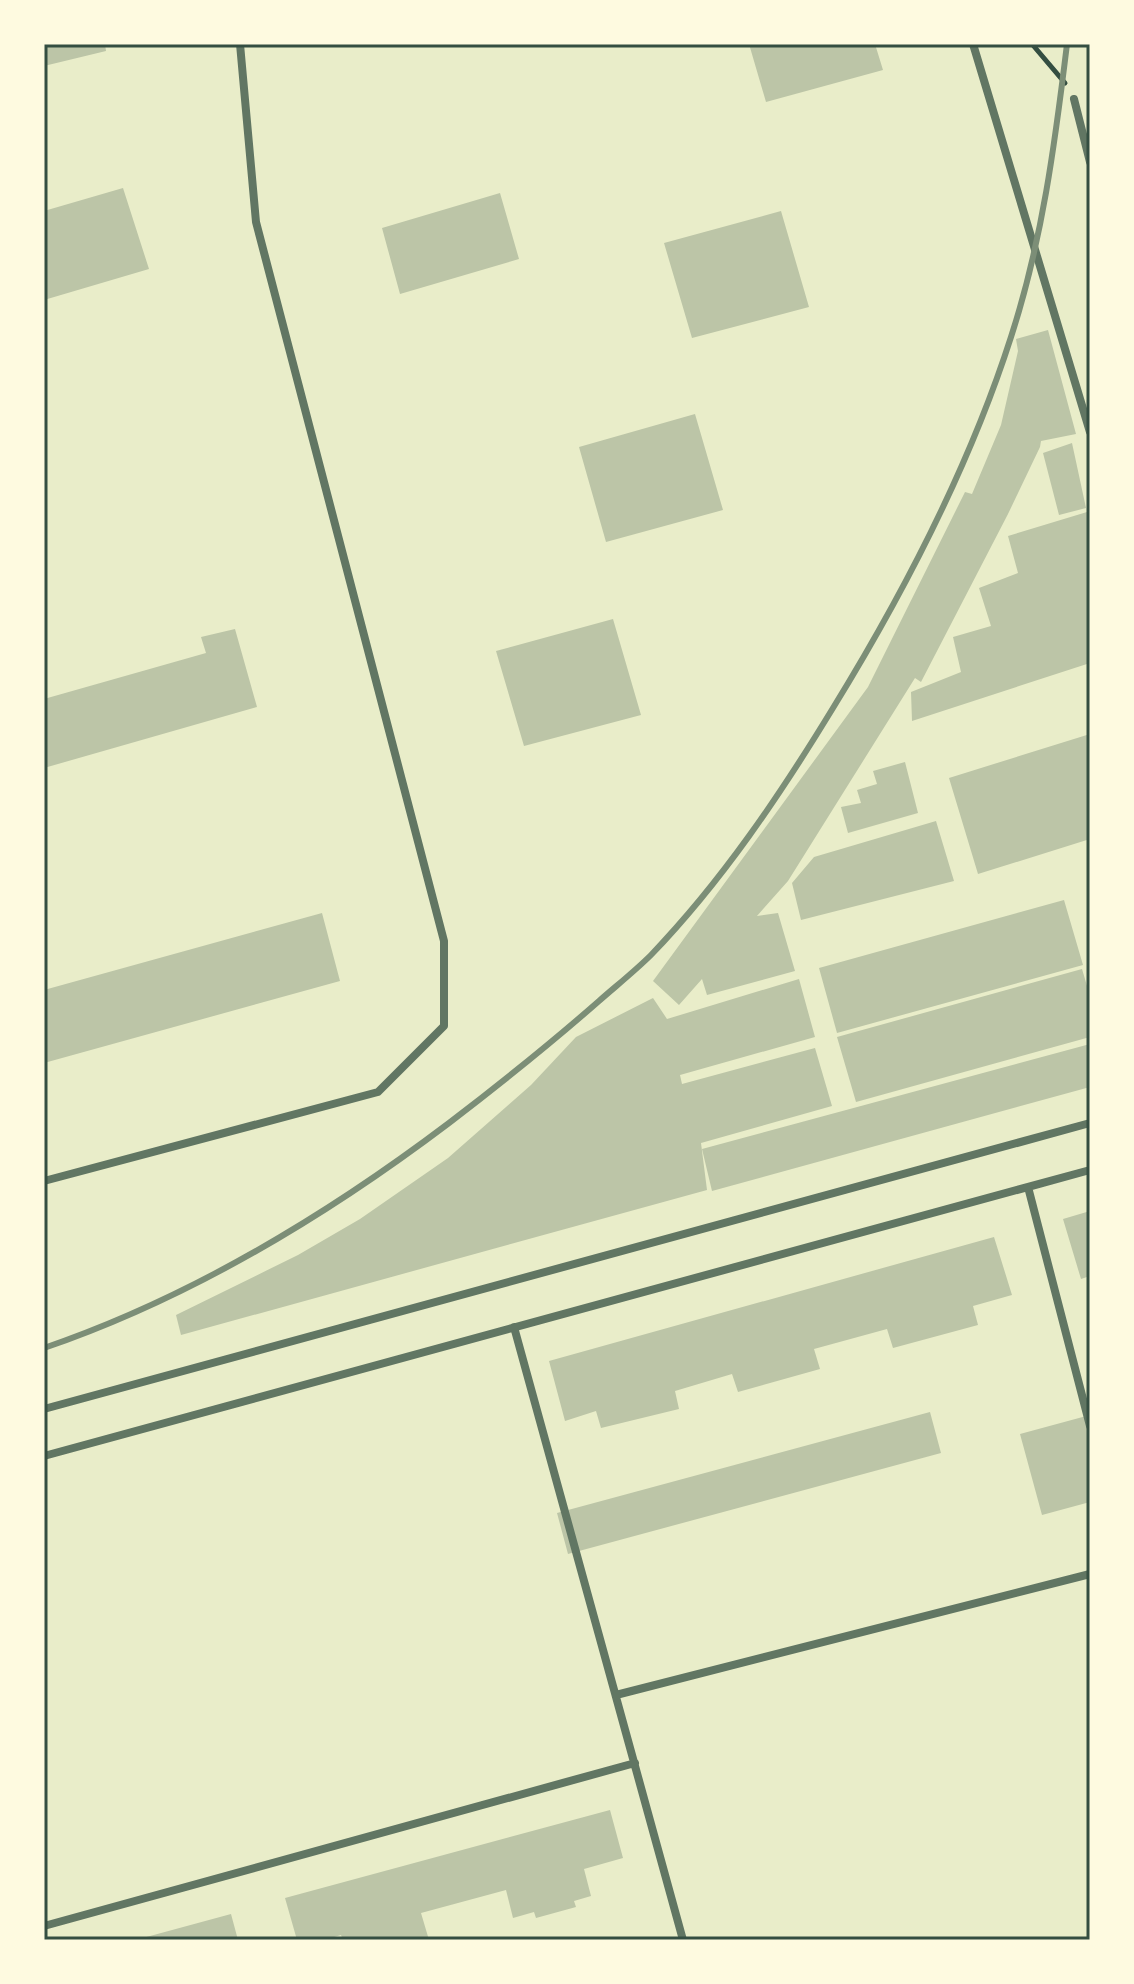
<svg xmlns="http://www.w3.org/2000/svg" width="1134" height="1984" font-family="'Roboto Condensed',sans-serif">
<style>
.building{fill:#bcc5a7}
.lines{fill:none;stroke-linecap:round;stroke-linejoin:round}
.path{stroke:#344e41;stroke-width:5}
.minor{stroke:#617663;stroke-width:8}
.rail{stroke:#7c8e77;stroke-width:6}
.neatline{fill:none;stroke:#344e41;stroke-width:3}
</style>
<rect width="100%" height="100%" fill="#e9edc9"/>
<path class="building" d="M 44,44 L 105,44 L 106,51 L 44,66 Z
M 749,44 L 875,44 L 883,70 L 766,102 Z
M 123,188 L 149,269 L 44,300 L 44,211 Z
M 500,193 L 519,259 L 400,294 L 382,228 Z
M 781,211 L 809,307 L 692,338 L 664,243 Z
M 1048,330 L 1076,434 L 1041,441 L 1040,447 L 1008,514 L 921,682 L 915,678 L 788,881 L 757,916 L 778,913 L 795,971 L 707,995 L 702,979 L 679,1005 L 653,981 L 868,687 L 965,492 L 972,494 L 1001,425 L 1018,351 L 1016,339 Z
M 695,414 L 723,510 L 606,542 L 579,447 Z
M 1072,443 L 1086,508 L 1059,515 L 1043,453 Z
M 1087,512 L 1090,521 L 1090,663 L 912,721 L 911,692 L 961,672 L 953,637 L 991,626 L 979,588 L 1018,573 L 1008,536 Z
M 613,619 L 641,715 L 524,746 L 496,651 Z
M 235,629 L 257,707 L 44,768 L 44,699 L 206,653 L 201,637 Z
M 1090,734 L 1090,839 L 978,874 L 949,778 Z
M 905,762 L 918,813 L 848,833 L 841,807 L 861,803 L 857,790 L 877,784 L 873,771 Z
M 936,821 L 954,881 L 801,920 L 792,883 L 814,857 Z
M 1064,900 L 1083,965 L 837,1033 L 819,968 Z
M 322,913 L 340,981 L 44,1063 L 44,990 Z
M 1082,969 L 1090,996 L 1090,1037 L 856,1102 L 837,1037 Z
M 799,979 L 815,1037 L 680,1075 L 682,1084 L 815,1048 L 832,1106 L 701,1143 L 707,1190 L 181,1335 L 176,1315 L 298,1255 L 360,1219 L 448,1158 L 531,1085 L 576,1037 L 653,998 L 667,1019 Z
M 1090,1044 L 1090,1087 L 712,1191 L 702,1149 Z
M 1090,1211 L 1090,1276 L 1081,1279 L 1063,1219 Z
M 994,1237 L 1012,1295 L 973,1306 L 978,1325 L 893,1348 L 887,1329 L 814,1349 L 820,1369 L 738,1392 L 732,1374 L 675,1391 L 679,1409 L 601,1428 L 596,1411 L 565,1421 L 549,1361 Z
M 930,1412 L 941,1453 L 568,1554 L 557,1513 Z
M 1090,1415 L 1090,1502 L 1042,1515 L 1020,1434 Z
M 610,1810 L 623,1858 L 584,1869 L 591,1896 L 574,1901 L 576,1907 L 536,1918 L 534,1912 L 513,1918 L 506,1890 L 421,1913 L 429,1940 L 343,1940 L 341,1935 L 324,1940 L 297,1940 L 285,1898 Z
M 231,1914 L 238,1940 L 139,1940 L 139,1939 Z"/>
<g class="lines">
<path class="path" d="M 1032,44 L 1065,83"/>
<path class="minor" d="M 973,44 L 1090,432
M 1074,99 L 1090,162
M 44,1181 L 378,1092 L 444,1026 L 444,941 L 256,222 L 240,44
M 1028,1187 L 1090,1426
M 514,1327 L 683,1940
M 44,1409 L 1090,1123
M 44,1456 L 1090,1170
M 616,1695 L 1090,1574
M 44,1926 L 635,1763"/>
<path class="rail" d="M 44,1348 C 190,1298 326,1216 449,1123 C 500,1084 550,1044 599,1001 C 616,986 635,971 651,955 C 722,881 780,795 833,708 C 905,591 969,468 1011,337 C 1042,242 1055,143 1067,44"/>
</g>
<rect width="1134" height="1984" fill="none" stroke="#fefae0" stroke-width="92"/>
<rect x="46" y="46" width="1042" height="1892" class="neatline"/>
</svg>
